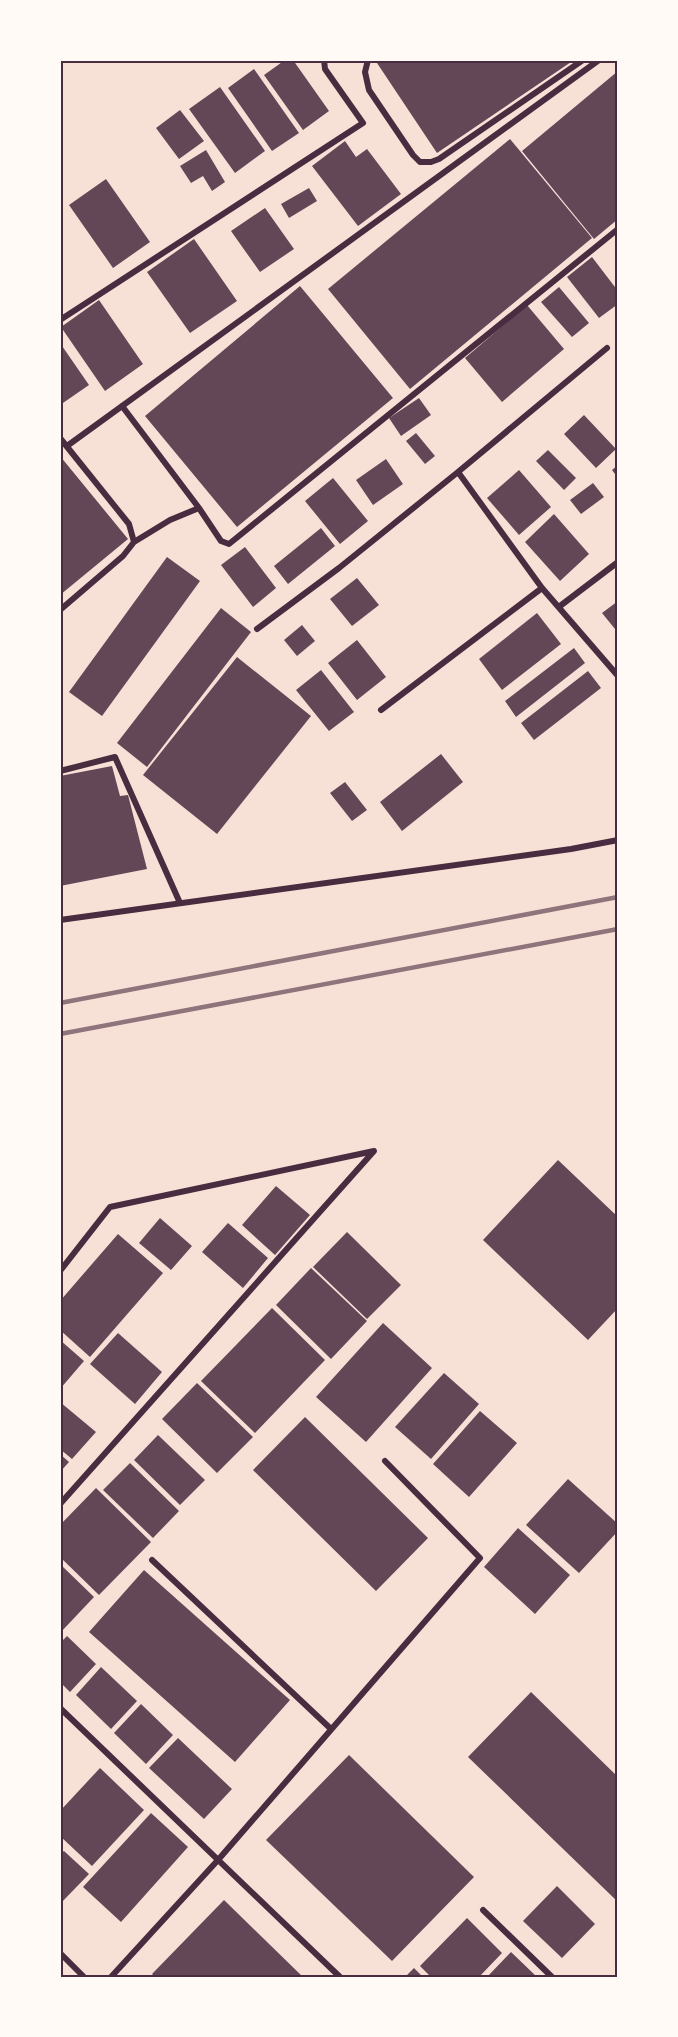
<svg xmlns="http://www.w3.org/2000/svg" width="678" height="2037" font-family="Ubuntu,sans-serif">
<style>
.building{fill:#644757}
.lines{fill:none;stroke-linecap:round;stroke-linejoin:round}
.minor{stroke:#4a2c40;stroke-width:6}
.rail{stroke:#8f747c;stroke-width:4.5}
.neatline{fill:none;stroke:#4a2c40;stroke-width:2}
</style>
<rect width="100%" height="100%" fill="#f7e1d7"/>
<path class="building" d="M 285,60 L 293,60 L 329,111 L 303,130 L 264,75 Z
M 381,60 L 574,60 L 437,153 L 377,63 Z
M 254,69 L 299,133 L 272,151 L 228,88 Z
M 618,71 L 618,219 L 594,239 L 522,151 Z
M 220,87 L 265,151 L 235,173 L 189,109 Z
M 180,110 L 204,141 L 179,159 L 156,128 Z
M 510,139 L 592,238 L 410,389 L 328,289 Z
M 345,141 L 356,157 L 367,149 L 401,194 L 358,226 L 312,166 Z
M 206,150 L 225,182 L 212,191 L 203,176 L 191,183 L 180,166 Z
M 106,179 L 150,242 L 113,268 L 69,205 Z
M 309,188 L 317,201 L 289,218 L 281,204 Z
M 265,208 L 294,249 L 260,272 L 231,231 Z
M 194,239 L 237,301 L 190,333 L 147,272 Z
M 592,257 L 618,291 L 618,304 L 599,318 L 567,277 Z
M 300,286 L 393,398 L 237,527 L 145,416 Z
M 559,287 L 589,323 L 572,337 L 541,302 Z
M 99,300 L 143,364 L 105,391 L 61,327 Z
M 527,305 L 564,349 L 502,402 L 465,358 Z
M 60,343 L 89,385 L 60,405 Z
M 419,398 L 431,415 L 401,436 L 389,418 Z
M 584,415 L 616,449 L 596,468 L 564,434 Z
M 416,433 L 435,456 L 425,464 L 406,441 Z
M 548,450 L 576,478 L 564,490 L 536,461 Z
M 60,456 L 128,539 L 60,595 Z
M 386,459 L 403,484 L 373,505 L 356,480 Z
M 618,465 L 618,478 L 612,470 Z
M 519,470 L 551,507 L 519,535 L 487,498 Z
M 333,478 L 368,521 L 340,544 L 305,501 Z
M 593,483 L 604,497 L 581,514 L 570,500 Z
M 554,514 L 589,554 L 560,581 L 525,542 Z
M 321,528 L 335,546 L 288,584 L 274,566 Z
M 245,547 L 276,588 L 253,607 L 221,565 Z
M 167,557 L 200,581 L 102,716 L 69,692 Z
M 357,578 L 379,605 L 352,626 L 330,599 Z
M 618,601 L 618,627 L 615,629 L 602,613 Z
M 221,608 L 251,632 L 147,767 L 117,743 Z
M 537,613 L 561,644 L 502,690 L 479,659 Z
M 302,625 L 315,641 L 297,656 L 284,640 Z
M 357,640 L 386,677 L 357,700 L 328,663 Z
M 574,648 L 585,663 L 516,717 L 505,701 Z
M 237,657 L 311,716 L 217,834 L 143,775 Z
M 321,670 L 354,712 L 329,731 L 296,690 Z
M 588,671 L 601,688 L 534,740 L 521,723 Z
M 441,754 L 463,782 L 402,831 L 380,802 Z
M 112,766 L 120,796 L 128,795 L 147,869 L 60,886 L 60,776 Z
M 345,782 L 367,810 L 352,821 L 330,793 Z
M 558,1160 L 618,1217 L 618,1308 L 588,1340 L 483,1240 Z
M 276,1186 L 310,1215 L 275,1255 L 242,1225 Z
M 160,1218 L 192,1246 L 171,1270 L 139,1243 Z
M 228,1223 L 268,1258 L 243,1288 L 202,1252 Z
M 347,1232 L 401,1285 L 367,1319 L 313,1267 Z
M 118,1234 L 163,1273 L 90,1357 L 60,1330 L 60,1301 Z
M 311,1268 L 367,1321 L 331,1359 L 276,1305 Z
M 272,1308 L 325,1360 L 255,1433 L 201,1381 Z
M 383,1323 L 432,1368 L 366,1442 L 316,1397 Z
M 118,1333 L 162,1372 L 135,1404 L 90,1364 Z
M 60,1340 L 84,1361 L 60,1389 Z
M 444,1373 L 479,1404 L 431,1459 L 395,1427 Z
M 197,1383 L 253,1437 L 217,1473 L 162,1419 Z
M 60,1402 L 96,1432 L 72,1459 L 60,1449 Z
M 480,1411 L 517,1443 L 469,1497 L 433,1464 Z
M 305,1417 L 428,1538 L 376,1591 L 253,1470 Z
M 158,1435 L 205,1480 L 180,1505 L 134,1460 Z
M 60,1454 L 69,1462 L 60,1472 Z
M 130,1463 L 179,1511 L 153,1538 L 103,1490 Z
M 568,1479 L 618,1524 L 618,1531 L 579,1573 L 526,1525 Z
M 96,1488 L 151,1542 L 99,1595 L 60,1557 L 60,1525 Z
M 518,1528 L 570,1575 L 535,1614 L 484,1567 Z
M 60,1564 L 94,1597 L 60,1633 Z
M 144,1570 L 290,1700 L 235,1762 L 89,1632 Z
M 67,1636 L 96,1664 L 70,1692 L 60,1682 L 60,1643 Z
M 101,1667 L 137,1701 L 111,1729 L 76,1695 Z
M 531,1692 L 618,1777 L 618,1902 L 468,1757 Z
M 141,1704 L 173,1735 L 146,1764 L 114,1733 Z
M 178,1738 L 232,1789 L 204,1819 L 149,1768 Z
M 349,1755 L 474,1877 L 392,1961 L 266,1840 Z
M 100,1768 L 144,1810 L 92,1866 L 60,1836 L 60,1811 Z
M 151,1813 L 188,1847 L 121,1922 L 83,1887 Z
M 64,1851 L 89,1874 L 60,1904 L 60,1854 Z
M 557,1886 L 595,1924 L 562,1958 L 523,1921 Z
M 224,1900 L 303,1977 L 155,1977 L 152,1974 Z
M 467,1918 L 502,1953 L 479,1977 L 431,1977 L 420,1966 Z
M 511,1952 L 537,1977 L 487,1977 Z
M 414,1968 L 423,1977 L 405,1977 Z"/>
<g class="lines">
<path class="minor" d="M 368,60 L 365,72 L 369,90 L 413,155 L 420,162 L 431,162 L 439,159 L 583,60
M 60,320 L 363,123 L 325,69 L 324,60
M 122,406 L 199,508
M 60,438 L 129,524 L 134,542 L 123,556 L 60,610
M 67,446 L 599,60
M 458,472 L 607,348
M 134,542 L 170,520 L 199,508 L 221,541 L 229,544 L 618,229
M 560,606 L 618,562
M 257,629 L 339,568 L 458,472 L 542,588 L 618,676
M 381,710 L 542,588
M 60,771 L 115,757 L 180,903
M 60,920 L 571,849 L 618,840
M 60,1271 L 110,1207 L 374,1151 L 60,1504
M 152,1560 L 331,1729
M 60,1708 L 340,1977
M 483,1910 L 552,1977
M 60,1953 L 84,1977
M 111,1977 L 218,1860 L 480,1558 L 385,1461"/>
<path class="rail" d="M 60,1003 L 618,897
M 60,1034 L 618,929"/>
</g>
<rect width="678" height="2037" fill="none" stroke="#fffaf5" stroke-width="123"/>
<rect x="62" y="62" width="554" height="1914" class="neatline"/>
</svg>
